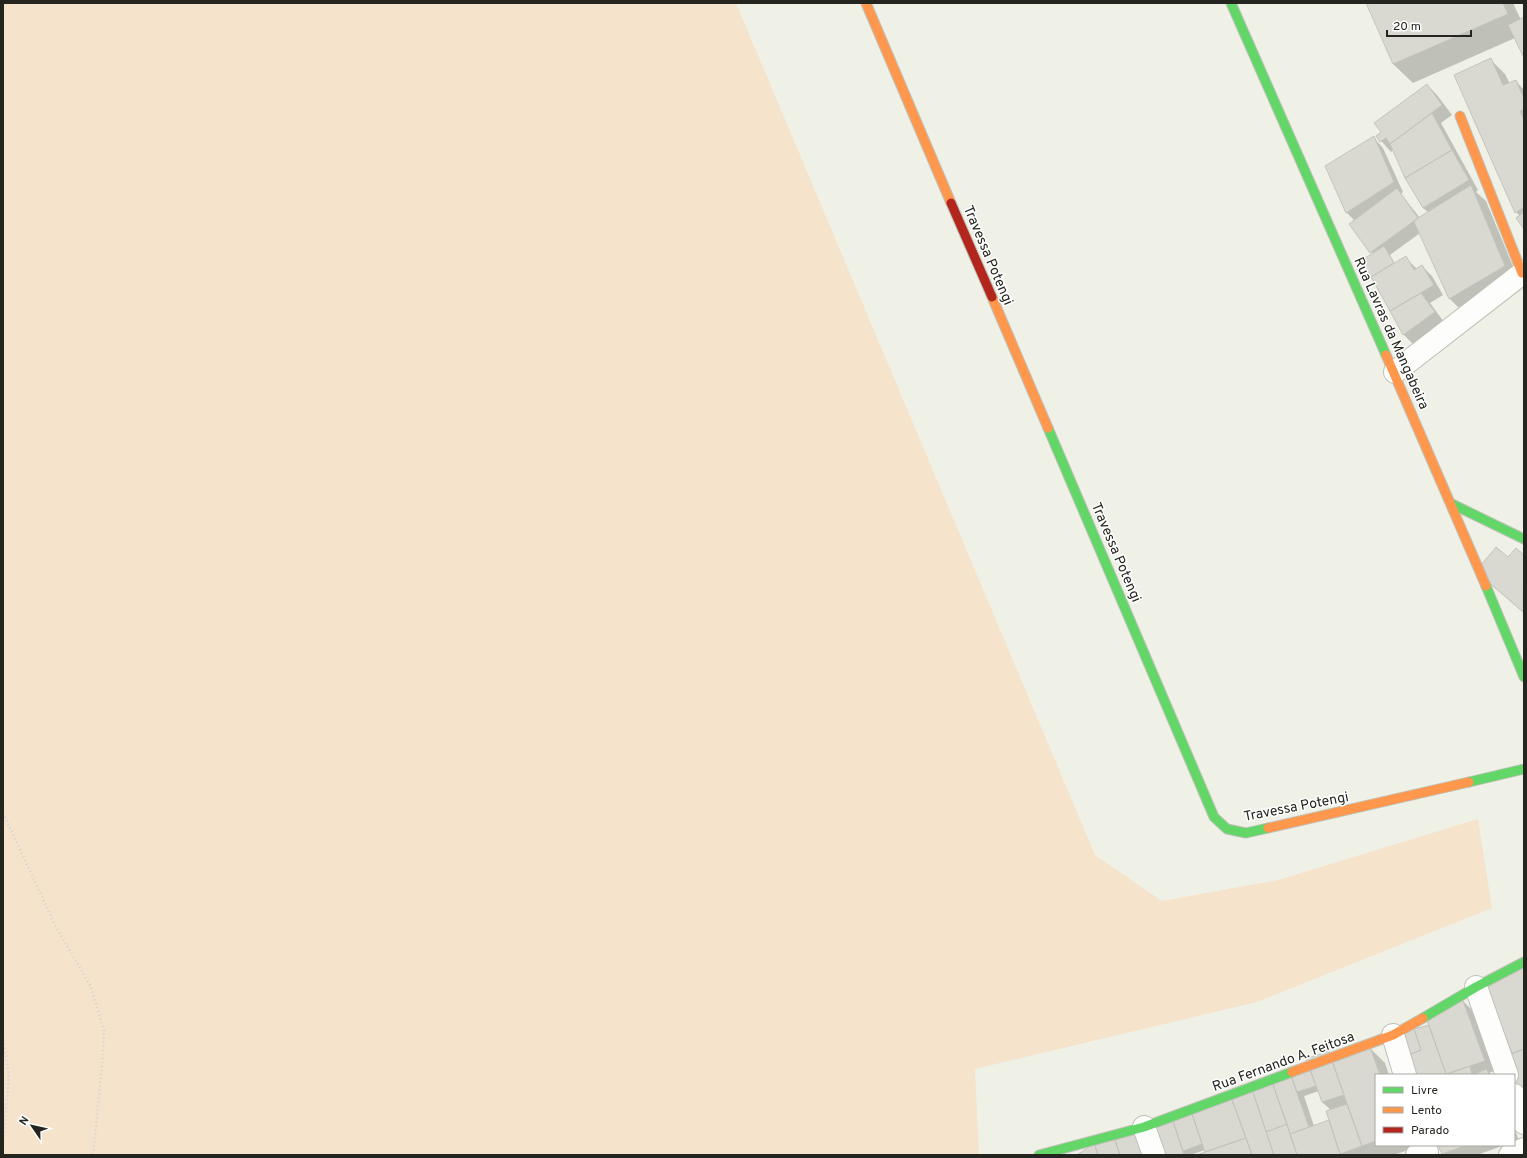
<svg xmlns="http://www.w3.org/2000/svg" width="1527" height="1158" font-family="Overpass,sans-serif">
<style>
.green{fill:#f5e3cc}
.shadow{fill:#0003;fill-rule:evenodd}
.building{fill:#dad9d1;stroke:#c4c4bc}
.lines{fill:none;stroke-linecap:round;stroke-linejoin:round}
.street-casing{stroke:#bfc0b9;stroke-width:24}
.fast-casing{stroke:#bfc0b9;stroke-width:11}
.slow-casing{stroke:#bfc0b9;stroke-width:11}
.jam-casing{stroke:#bfc0b9;stroke-width:11}
.path{stroke:#d3d3d1;stroke-width:2.5;stroke-dasharray:1 3;stroke-linecap:butt}
.street{stroke:#fdfdfb;stroke-width:22}
.fast{stroke:#63d668;stroke-width:9}
.slow{stroke:#ff974d;stroke-width:9}
.jam{stroke:#b3261e;stroke-width:9}
.labels{text-anchor:middle;stroke-width:3;stroke-linejoin:round;paint-order:stroke}
.street-label{font-size:14px;fill:#24251f;stroke:#fff}
</style>
<rect width="100%" height="100%" fill="#eff1e7"/>
<path class="green" d="M 3,3 L 736,3 L 1095,855 L 1162,901 L 1278,880 L 1478,819 L 1492,908 L 1257,1002 L 975,1069 L 979,1155 L 3,1155 Z"/>
<path class="shadow" d="M 1367,3 L 1513,3 L 1521,20 L 1524,18 L 1524,56 L 1515,38 L 1413,83 L 1393,64 Z
M 1490,59 L 1505,74 L 1510,84 L 1516,81 L 1524,90 L 1524,227 L 1520,216 L 1516,212 L 1455,75 Z
M 1427,85 L 1437,95 L 1452,115 L 1441,123 L 1478,190 L 1476,192 L 1486,201 L 1519,281 L 1465,314 L 1450,299 L 1420,233 L 1390,255 L 1395,264 L 1406,258 L 1417,269 L 1422,266 L 1432,276 L 1443,295 L 1430,303 L 1444,322 L 1414,345 L 1404,335 L 1371,276 L 1373,254 L 1355,221 L 1347,213 L 1326,167 L 1374,138 L 1383,148 L 1403,192 L 1401,194 L 1420,218 L 1429,213 L 1423,208 L 1406,177 L 1393,150 L 1391,152 L 1377,136 Z
M 1516,549 L 1524,556 L 1524,613 L 1487,581 Z
M 1462,1000 L 1472,1010 L 1494,1071 L 1489,1073 L 1491,1075 L 1414,1075 Z
M 1370,1048 L 1385,1063 L 1389,1075 L 1376,1075 L 1376,1145 L 1413,1145 L 1414,1148 L 1394,1155 L 1200,1155 L 1206,1153 L 1205,1150 L 1190,1155 L 1165,1155 L 1154,1125 ZM 1319,1091 L 1322,1102 L 1331,1110 L 1330,1121 L 1314,1126 L 1304,1096 Z
M 1514,1128 L 1519,1140 L 1514,1142 Z
M 1439,1145 L 1505,1145 L 1477,1155 L 1444,1155 Z"/>
<path class="building" d="M 1366,3 L 1503,3 L 1508,14 L 1393,64 Z
M 1524,17 L 1524,58 L 1508,25 Z
M 1491,58 L 1503,85 L 1516,80 L 1524,99 L 1524,109 L 1520,111 L 1524,120 L 1524,207 L 1515,213 L 1454,75 Z
M 1427,84 L 1442,105 L 1390,144 L 1386,138 L 1380,142 L 1376,136 L 1381,132 L 1374,123 Z
M 1432,113 L 1452,150 L 1405,178 L 1390,144 Z
M 1374,136 L 1394,182 L 1346,213 L 1325,166 Z
M 1452,150 L 1469,180 L 1423,208 L 1405,178 Z
M 1471,185 L 1505,266 L 1449,299 L 1414,222 L 1418,218 Z
M 1397,188 L 1418,218 L 1370,253 L 1349,224 Z
M 1524,212 L 1524,229 L 1516,218 Z
M 1384,246 L 1394,263 L 1371,277 L 1362,260 Z
M 1406,256 L 1414,270 L 1422,265 L 1434,285 L 1390,311 L 1371,277 Z
M 1421,293 L 1435,312 L 1403,335 L 1390,311 Z
M 1496,547 L 1508,557 L 1516,548 L 1524,555 L 1523,612 L 1476,571 Z
M 1524,959 L 1524,1049 L 1512,1053 L 1484,984 Z
M 1462,998 L 1485,1061 L 1446,1074 L 1424,1012 Z
M 1429,1025 L 1446,1074 L 1445,1075 L 1413,1075 L 1406,1056 L 1421,1050 L 1414,1029 Z
M 1414,1029 L 1421,1050 L 1406,1056 L 1398,1035 Z
M 1370,1047 L 1380,1075 L 1376,1075 L 1376,1141 L 1362,1146 L 1332,1061 Z
M 1524,1049 L 1524,1110 L 1514,1084 L 1514,1075 L 1504,1057 Z
M 1329,1051 L 1344,1095 L 1322,1102 L 1306,1059 Z
M 1470,1066 L 1472,1075 L 1487,1069 L 1489,1075 L 1445,1075 Z
M 1310,1069 L 1316,1086 L 1297,1092 L 1291,1076 Z
M 1291,1076 L 1309,1127 L 1290,1134 L 1272,1082 Z
M 1272,1082 L 1287,1124 L 1266,1132 L 1252,1089 Z
M 1252,1089 L 1274,1155 L 1252,1155 L 1231,1097 Z
M 1231,1097 L 1246,1138 L 1205,1152 L 1191,1111 Z
M 1347,1104 L 1362,1146 L 1340,1154 L 1326,1111 Z
M 1191,1111 L 1202,1144 L 1183,1151 L 1172,1118 Z
M 1172,1118 L 1184,1155 L 1164,1155 L 1153,1125 Z
M 1329,1120 L 1340,1154 L 1337,1155 L 1297,1155 L 1290,1134 Z
M 1287,1124 L 1297,1155 L 1274,1155 L 1266,1132 Z
M 1135,1131 L 1142,1155 L 1120,1155 L 1114,1137 Z
M 1114,1137 L 1120,1155 L 1098,1155 L 1094,1143 Z
M 1246,1138 L 1252,1155 L 1197,1155 L 1205,1152 Z
M 1094,1143 L 1098,1155 L 1077,1155 Z
M 1438,1145 L 1467,1145 L 1442,1154 Z"/>
<g class="lines">
<defs>
<path id="street" d="M 1395,372 L 1524,272
M 1476,987 L 1507,1075
M 1393,1035 L 1405,1075
M 1514,1095 L 1524,1123
M 1144,1127 L 1154,1155
M 1417,1155 L 1427,1152
M 1510,1155 L 1524,1149"/>
<path id="fast" d="M 1231,3 L 1386,355
M 1048,428 L 1214,817 L 1227,829 L 1246,833 L 1268,828
M 1452,504 L 1524,539
M 1486,586 L 1524,677
M 1469,782 L 1524,769
M 1423,1018 L 1476,987 L 1524,962
M 1039,1155 L 1144,1127 L 1292,1072"/>
<path id="slow" d="M 866,3 L 951,203
M 1460,116 L 1522,273
M 992,297 L 1048,428
M 1386,355 L 1486,586
M 1268,828 L 1469,782
M 1292,1072 L 1393,1035 L 1423,1018"/>
<path id="jam" d="M 951,203 L 992,297"/>
</defs>
<use href="#street" class="street-casing"/>
<use href="#fast" class="fast-casing"/>
<use href="#slow" class="slow-casing"/>
<use href="#jam" class="jam-casing"/>
<path class="path" d="M 3,813 L 56,927 L 90,985 L 104,1030 L 103,1055 L 93,1155
M 3,1036 L 9,1077 L 3,1143"/>
<use href="#street" class="street"/>
<use href="#fast" class="fast"/>
<use href="#slow" class="slow"/>
<use href="#jam" class="jam"/>
</g>
<g class="labels">
<g class="street-label">
<text transform="translate(989 255) rotate(67)" y="5">Travessa Potengi</text>
<text transform="translate(1392 333) rotate(66)" y="5">Rua Lavras da Mangabeira</text>
<text transform="translate(1117 552) rotate(67)" y="5">Travessa Potengi</text>
<text transform="translate(1296 806) rotate(-11)" y="5">Travessa Potengi</text>
<text transform="translate(1283 1061) rotate(-20)" y="5">Rua Fernando A. Feitosa</text>
</g>
</g>
<rect width="1527" height="1158" fill="none" stroke="#24251f" stroke-width="8"/>
<rect x="1375" y="1074" width="140" height="72" fill="#ffffff" stroke="#a7a8a5"/>
<rect x="1383" y="1087" width="20" height="6" fill="#63d668" stroke="#a7a8a5"/>
<text x="1411" y="1094" font-size="12" fill="#24251f">Livre</text>
<rect x="1383" y="1107" width="20" height="6" fill="#ff974d" stroke="#a7a8a5"/>
<text x="1411" y="1114" font-size="12" fill="#24251f">Lento</text>
<rect x="1383" y="1127" width="20" height="6" fill="#b3261e" stroke="#a7a8a5"/>
<text x="1411" y="1134" font-size="12" fill="#24251f">Parado</text>
<g transform="translate(32 1126) rotate(304)" stroke="#ffffff" stroke-width="3" paint-order="stroke">
<path d="M0-3L7 15L0 10L-7 15Z" fill="#24251f"/>
<text y="-6" font-size="11" font-weight="bold" text-anchor="middle" fill="#24251f">N</text>
</g>
<path d="M1387 30v6h84v-6" fill="none" stroke="#24251f" stroke-width="2"/>
<text x="1393" y="30" font-size="12" fill="#24251f" stroke="#ffffff" stroke-width="3" paint-order="stroke">20 m</text>
</svg>
